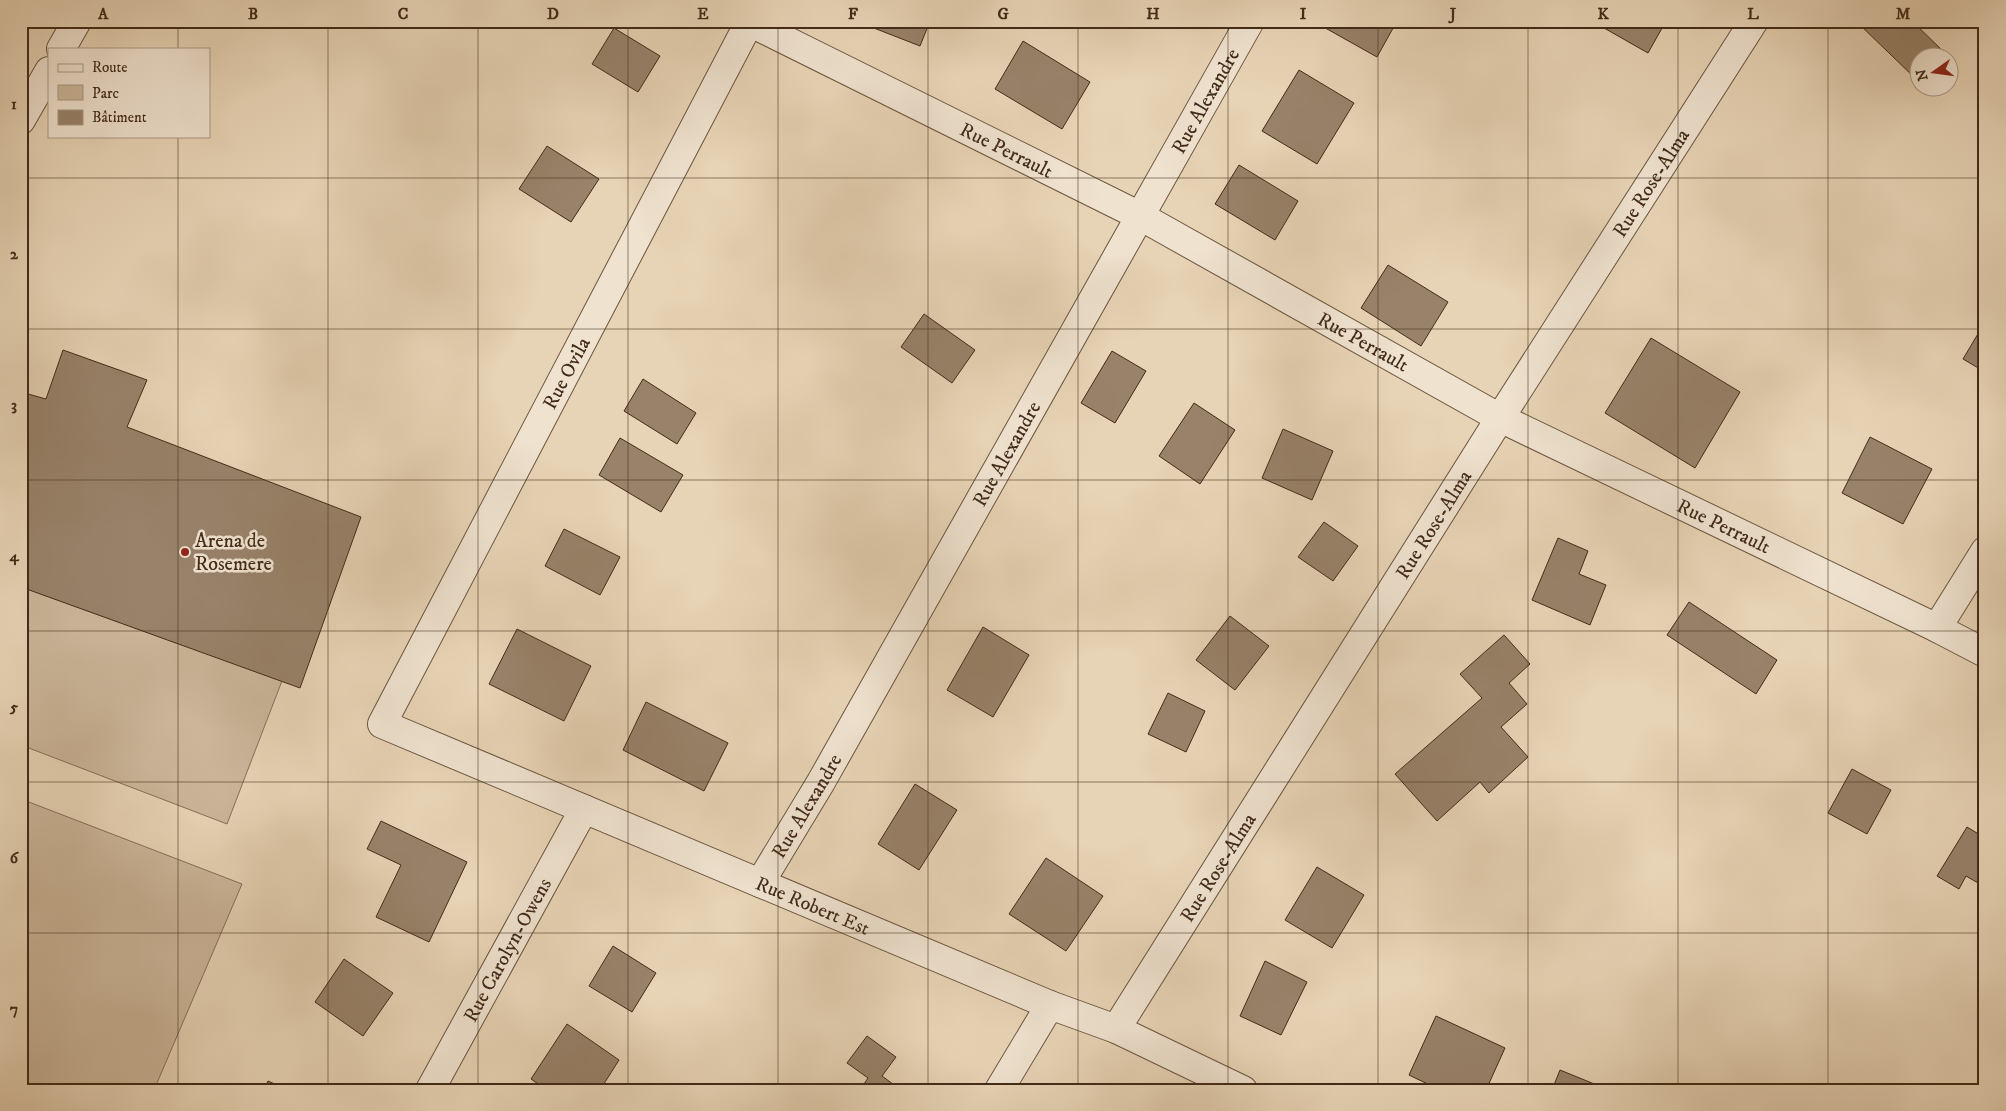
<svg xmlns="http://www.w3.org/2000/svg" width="2006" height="1111" font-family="'IM FELL DW Pica',serif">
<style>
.green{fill:#cbb69a;stroke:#867059}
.building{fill:#98826a;stroke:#422b18}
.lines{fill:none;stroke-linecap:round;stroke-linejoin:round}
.minor-casing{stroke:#6b553f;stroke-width:30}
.minor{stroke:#efe2cf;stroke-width:28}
.grid{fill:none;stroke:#422b18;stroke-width:1;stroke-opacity:0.55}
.poi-dot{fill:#8f2418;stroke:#efe2cf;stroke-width:2}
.labels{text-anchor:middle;stroke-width:5;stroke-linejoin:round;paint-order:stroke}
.street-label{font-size:20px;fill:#422b18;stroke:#efe2cf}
.poi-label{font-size:20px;fill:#422b18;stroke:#efe2cf;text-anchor:start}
.neatline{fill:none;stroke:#422b18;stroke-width:2}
.grid-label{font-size:16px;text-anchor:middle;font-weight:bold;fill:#422b18}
</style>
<rect width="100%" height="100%" fill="#e7d3b5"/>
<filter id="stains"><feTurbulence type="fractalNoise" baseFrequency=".004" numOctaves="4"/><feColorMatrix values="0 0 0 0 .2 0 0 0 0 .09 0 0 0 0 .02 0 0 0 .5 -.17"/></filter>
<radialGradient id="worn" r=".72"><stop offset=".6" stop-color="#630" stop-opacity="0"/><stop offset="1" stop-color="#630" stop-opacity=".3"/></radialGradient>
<path class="green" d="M 21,556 L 290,660 L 227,824 L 21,745 Z
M 21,799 L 242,884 L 154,1090 L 21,1090 Z"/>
<path class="building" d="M 862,21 L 930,21 L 920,46 L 861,23 Z
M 1116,21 L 1130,21 L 1126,28 Z
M 1322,21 L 1397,21 L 1377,57 L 1320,25 Z
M 1598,21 L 1666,21 L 1648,53 L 1597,24 Z
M 1861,21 L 1912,21 L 1945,53 L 1941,58 L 1918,58 L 1918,81 L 1859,24 Z
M 614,28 L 660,56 L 638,92 L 592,64 Z
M 1023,41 L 1090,82 L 1062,129 L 995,89 Z
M 1299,70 L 1354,103 L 1317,164 L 1262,131 Z
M 547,146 L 599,179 L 571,222 L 519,189 Z
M 1239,165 L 1298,201 L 1275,240 L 1215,204 Z
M 1388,265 L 1448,302 L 1421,346 L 1361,308 Z
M 924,314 L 975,350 L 952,383 L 901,347 Z
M 1985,322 L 1985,372 L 1963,359 Z
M 1651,338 L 1740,392 L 1695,468 L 1605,413 Z
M 63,350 L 147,380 L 127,427 L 361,517 L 300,688 L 21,587 L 21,392 L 46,399 Z
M 1112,351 L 1146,371 L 1115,423 L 1081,403 Z
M 643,379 L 696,413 L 677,444 L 624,411 Z
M 1194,403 L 1235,430 L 1200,484 L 1159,456 Z
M 1283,429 L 1333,451 L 1312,500 L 1262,478 Z
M 1870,437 L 1932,469 L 1903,524 L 1842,493 Z
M 620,438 L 683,475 L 661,512 L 599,475 Z
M 1324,522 L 1358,546 L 1333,581 L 1298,557 Z
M 564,529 L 620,557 L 600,595 L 545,566 Z
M 1558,538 L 1588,551 L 1579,574 L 1606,585 L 1590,625 L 1532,600 Z
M 1689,602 L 1777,660 L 1756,694 L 1667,635 Z
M 1230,616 L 1269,646 L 1235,690 L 1196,660 Z
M 983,627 L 1029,655 L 993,717 L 947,690 Z
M 517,629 L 591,666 L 564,721 L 489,684 Z
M 1504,635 L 1530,664 L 1509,683 L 1527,704 L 1501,727 L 1528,757 L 1489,793 L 1480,782 L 1437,821 L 1395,774 L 1482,698 L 1460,674 Z
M 1168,693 L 1205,711 L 1186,752 L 1148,734 Z
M 646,702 L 728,743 L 704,791 L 623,750 Z
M 1852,769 L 1891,790 L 1867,834 L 1828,813 Z
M 915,784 L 957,810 L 919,870 L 878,844 Z
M 381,821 L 467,862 L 429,942 L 376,917 L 401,865 L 367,849 Z
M 1967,827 L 1985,838 L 1985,887 L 1966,876 L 1959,889 L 1937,876 Z
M 1046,858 L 1103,896 L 1066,951 L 1009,914 Z
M 1317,867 L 1364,895 L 1332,948 L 1285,920 Z
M 613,946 L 656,973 L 632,1012 L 589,986 Z
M 344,959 L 393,993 L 363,1036 L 315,1002 Z
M 1265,961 L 1307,982 L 1281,1035 L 1240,1016 Z
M 1436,1016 L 1505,1048 L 1486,1090 L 1440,1090 L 1409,1075 Z
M 567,1024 L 619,1060 L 600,1090 L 547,1090 L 531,1079 Z
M 867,1036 L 896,1057 L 882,1076 L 901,1090 L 860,1090 L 868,1078 L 847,1063 Z
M 1560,1070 L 1609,1090 L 1552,1090 Z
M 268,1081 L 288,1090 L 264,1090 Z"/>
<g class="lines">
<defs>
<g id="minor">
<path id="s1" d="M 747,21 L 1140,216 L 1500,418 L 1937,628 L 1985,653"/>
<path id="s2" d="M 750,21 L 382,724 L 1050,1005 L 1116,1029 L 1243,1090"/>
<path d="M 61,49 L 77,21"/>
<path d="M 21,120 L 49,71"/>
<path d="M 1937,628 L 1985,551"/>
<path id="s3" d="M 760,883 L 821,782 L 1250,21"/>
<path id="s4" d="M 1116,1029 L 1500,418 L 1754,21"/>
<path id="s5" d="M 430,1090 L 584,809"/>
<path d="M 999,1090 L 1050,1005"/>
</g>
</defs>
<use href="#minor" class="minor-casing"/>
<use href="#minor" class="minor"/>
</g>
<path class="grid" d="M 178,21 L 178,49M 328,21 L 328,1090M 478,21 L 478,1090M 628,21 L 628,1090M 778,21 L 778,1090M 928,21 L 928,1090M 1078,21 L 1078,1090M 1228,21 L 1228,1090M 1378,21 L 1378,1090M 1528,21 L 1528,1090M 1678,21 L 1678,1090M 1828,21 L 1828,1090M 178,136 L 178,1090M 21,178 L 1985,178M 21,329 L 1985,329M 21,480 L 1985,480M 21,631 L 1985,631M 21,782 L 1985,782M 21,933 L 1985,933"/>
<circle class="poi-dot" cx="185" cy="552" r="5"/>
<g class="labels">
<g class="street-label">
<text dy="7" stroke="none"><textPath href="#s3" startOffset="900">Rue Alexandre</textPath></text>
<text dy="7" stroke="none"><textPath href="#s1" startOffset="290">Rue Perrault</textPath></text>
<text dy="7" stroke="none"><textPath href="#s4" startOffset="1001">Rue Rose-Alma</textPath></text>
<text dy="7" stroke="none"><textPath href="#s1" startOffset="695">Rue Perrault</textPath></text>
<text transform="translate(566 373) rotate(-62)" y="7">Rue Ovila</text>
<text dy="7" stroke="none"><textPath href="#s3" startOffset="495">Rue Alexandre</textPath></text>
<text dy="7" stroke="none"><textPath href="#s4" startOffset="596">Rue Rose-Alma</textPath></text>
<text dy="7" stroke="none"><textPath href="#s1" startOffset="1100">Rue Perrault</textPath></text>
<text dy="7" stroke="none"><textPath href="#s3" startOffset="90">Rue Alexandre</textPath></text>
<text dy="7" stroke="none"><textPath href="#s4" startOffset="191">Rue Rose-Alma</textPath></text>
<text dy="7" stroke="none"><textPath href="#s2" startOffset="1261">Rue Robert Est</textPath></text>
<text dy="7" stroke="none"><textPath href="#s5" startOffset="160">Rue Carolyn-Owens</textPath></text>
</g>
<g class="poi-label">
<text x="195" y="547">Arena de<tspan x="195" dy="23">Rosemere</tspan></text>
</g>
</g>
<rect width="2006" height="1111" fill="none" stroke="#e7d3b5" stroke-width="55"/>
<rect x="48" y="48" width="162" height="90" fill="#efe2cf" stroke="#aa9986"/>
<rect x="58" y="64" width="25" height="8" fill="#efe2cf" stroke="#aa9986"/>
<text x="92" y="72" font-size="15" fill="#422b18">Route</text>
<rect x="58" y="85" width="25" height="15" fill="#cbb69a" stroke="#aa9986"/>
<text x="92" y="98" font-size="15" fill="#422b18">Parc</text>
<rect x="58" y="110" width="25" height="15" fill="#98826a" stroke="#aa9986"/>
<text x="92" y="122" font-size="15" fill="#422b18">Bâtiment</text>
<g transform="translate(1934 72) rotate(256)"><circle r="24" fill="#efe2cf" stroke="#aa9986"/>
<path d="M0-4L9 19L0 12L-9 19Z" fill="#8f2418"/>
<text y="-8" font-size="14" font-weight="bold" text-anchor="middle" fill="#422b18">N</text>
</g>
<rect x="28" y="28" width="1950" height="1056" class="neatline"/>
<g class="grid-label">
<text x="103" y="19">A</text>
<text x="253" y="19">B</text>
<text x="403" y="19">C</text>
<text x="553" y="19">D</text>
<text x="703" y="19">E</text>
<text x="853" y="19">F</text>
<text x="1003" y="19">G</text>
<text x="1153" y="19">H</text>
<text x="1303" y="19">I</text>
<text x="1453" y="19">J</text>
<text x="1603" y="19">K</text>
<text x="1753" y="19">L</text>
<text x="1903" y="19">M</text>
<text x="14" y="109">1</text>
<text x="14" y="259">2</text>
<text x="14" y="410">3</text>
<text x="14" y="561">4</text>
<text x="14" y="712">5</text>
<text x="14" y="863">6</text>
<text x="14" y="1014">7</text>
</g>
<rect width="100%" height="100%" filter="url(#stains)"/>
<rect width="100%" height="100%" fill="url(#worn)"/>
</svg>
